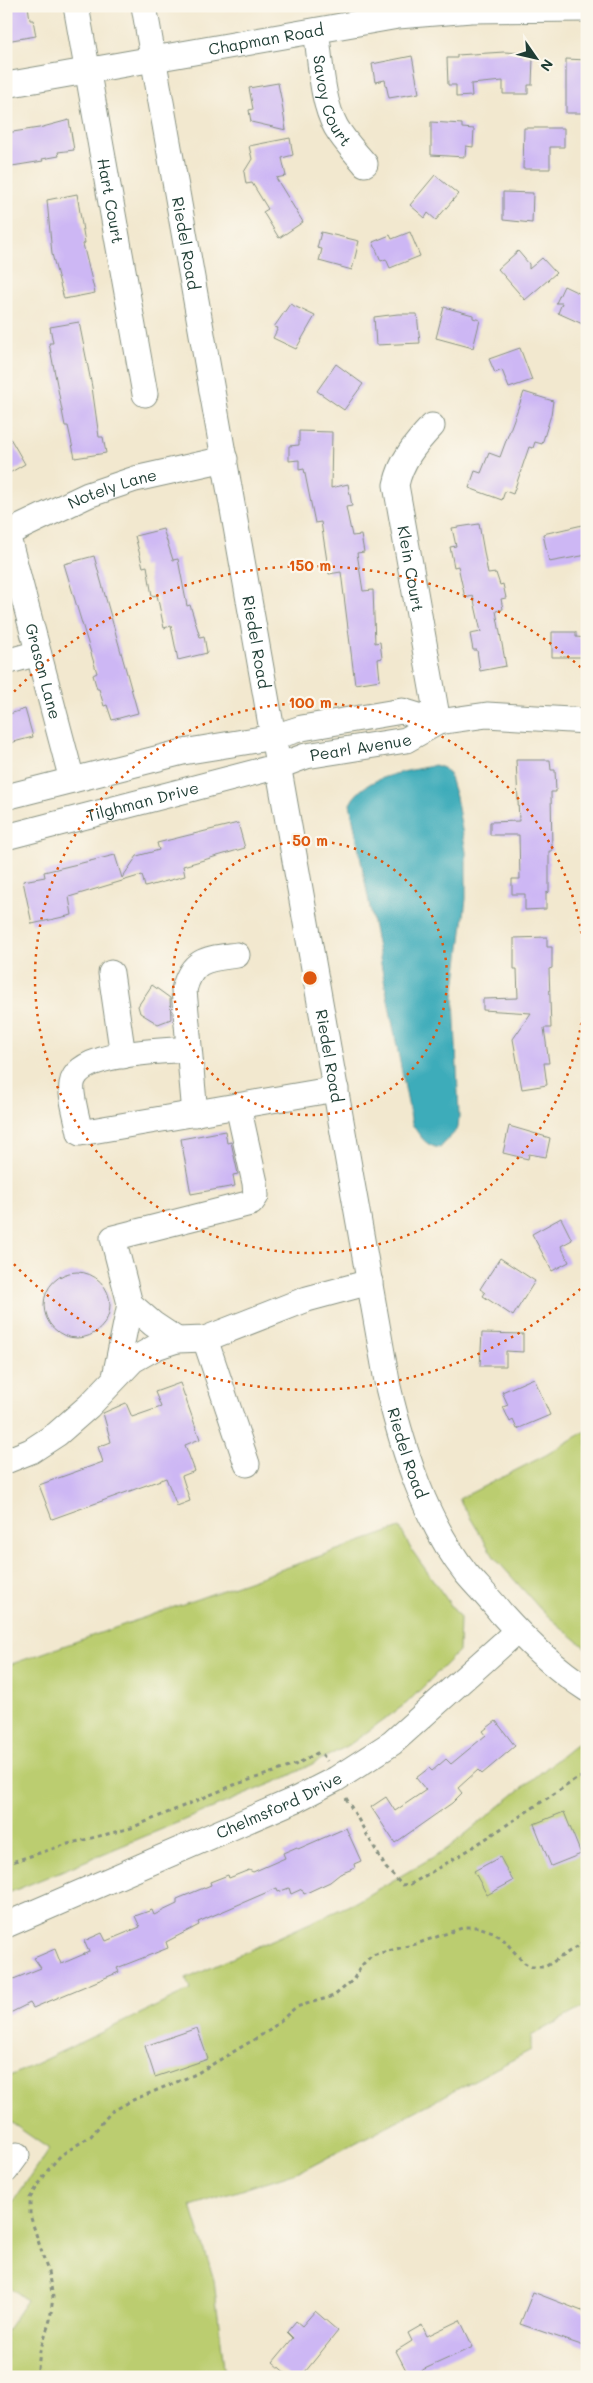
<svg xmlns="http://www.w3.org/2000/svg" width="593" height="2383" font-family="Mali,sans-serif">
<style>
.green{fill:#bbcd70;stroke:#6d8552}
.water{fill:#3dacba;stroke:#2e7477}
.building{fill:#cdb7f4}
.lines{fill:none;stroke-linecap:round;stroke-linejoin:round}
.minor-casing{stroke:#889282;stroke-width:27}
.path{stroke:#889282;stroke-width:3;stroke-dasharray:4 4;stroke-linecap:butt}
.minor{stroke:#fff;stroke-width:25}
.ring{fill:none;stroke:#de580e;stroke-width:2.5;stroke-dasharray:2.5 5}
.labels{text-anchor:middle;stroke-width:4.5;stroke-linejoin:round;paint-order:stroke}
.street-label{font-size:16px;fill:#1f3d34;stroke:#fbf7ec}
.centre{fill:#de580e;stroke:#fbf7ec;stroke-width:2.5}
.ring-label{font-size:15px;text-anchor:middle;font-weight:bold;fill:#de580e;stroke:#fbf7ec;stroke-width:4.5;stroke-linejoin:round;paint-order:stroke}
</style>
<rect width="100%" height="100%" fill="#fbf7ec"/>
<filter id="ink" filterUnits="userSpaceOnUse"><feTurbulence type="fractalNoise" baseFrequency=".02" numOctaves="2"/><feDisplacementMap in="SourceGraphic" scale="10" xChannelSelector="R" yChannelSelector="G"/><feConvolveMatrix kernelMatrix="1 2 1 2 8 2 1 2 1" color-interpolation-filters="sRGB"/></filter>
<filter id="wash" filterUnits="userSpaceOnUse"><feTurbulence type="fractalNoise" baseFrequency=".0096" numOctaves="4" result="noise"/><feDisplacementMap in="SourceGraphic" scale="20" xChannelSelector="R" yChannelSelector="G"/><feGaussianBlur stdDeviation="1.12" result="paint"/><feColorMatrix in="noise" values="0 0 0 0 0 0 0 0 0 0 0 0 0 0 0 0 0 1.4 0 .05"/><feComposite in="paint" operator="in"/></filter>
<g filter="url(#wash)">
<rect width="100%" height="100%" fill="#f2e8cf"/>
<path class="green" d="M 587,1430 L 587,1649 L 542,1611 L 494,1557 L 459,1499 L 546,1455 Z
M 400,1528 L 411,1549 L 460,1618 L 459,1651 L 407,1703 L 349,1745 L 285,1778 L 6,1894 L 6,1666 Z
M 587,1735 L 587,2005 L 531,2036 L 531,2050 L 306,2169 L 191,2206 L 214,2280 L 225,2377 L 6,2377 L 6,2331 L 27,2300 L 6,2284 L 6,2212 L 49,2149 L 6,2119 L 6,2078 L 190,1990 L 186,1979 L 354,1903 L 447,1849 Z"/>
<path class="water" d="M 435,765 L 444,768 L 449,774 L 456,797 L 466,852 L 466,899 L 454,997 L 459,1116 L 458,1128 L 440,1148 C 425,1146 420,1136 412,1124 L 350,804 C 364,775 407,772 435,765 Z"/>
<g id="blocks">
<path class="building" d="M 6,6 L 28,6 L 30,20 L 33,20 L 36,36 L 6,41 Z
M 504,52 L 523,53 L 523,57 L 533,57 L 532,85 L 528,85 L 528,94 L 503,94 L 503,81 L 471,84 L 472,96 L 456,97 L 456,85 L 448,85 L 447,58 L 457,58 L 457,55 Z
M 412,56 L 419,93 L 389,98 L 385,80 L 375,82 L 372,64 Z
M 566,59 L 587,60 L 587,113 L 566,113 Z
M 278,83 L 281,98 L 286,130 L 251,122 L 249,110 L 253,109 L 249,88 Z
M 69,120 L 74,150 L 58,152 L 59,156 L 42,159 L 43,161 L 6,167 L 6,133 L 39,128 Z
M 431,122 L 462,124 L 462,128 L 474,129 L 473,147 L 466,146 L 465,157 L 431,155 Z
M 524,128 L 564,128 L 564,147 L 550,147 L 550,169 L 523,169 Z
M 290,138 L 293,155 L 282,158 L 286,176 L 276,178 L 303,222 L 279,238 L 263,212 L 268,209 L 252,183 L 246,184 L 244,172 L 252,159 L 249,146 Z
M 435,175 L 458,194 L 436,220 L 428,213 L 425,218 L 410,205 Z
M 503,192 L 533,193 L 532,223 L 503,220 Z
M 77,194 L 85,243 L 83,244 L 95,293 L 64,299 L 52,254 L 47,200 Z
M 321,232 L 359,241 L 352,270 L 319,261 L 322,249 L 317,248 Z
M 410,232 L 420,256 L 390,268 L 386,259 L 381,261 L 373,242 L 390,235 L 392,239 Z
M 518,251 L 529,264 L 529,269 L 542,258 L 556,273 L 525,300 L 498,269 Z
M 564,286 L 587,297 L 587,326 L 558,313 L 562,303 L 556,303 Z
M 290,304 L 315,316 L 296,349 L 273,338 L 278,328 L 274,327 Z
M 444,307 L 473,315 L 473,318 L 480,320 L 473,348 L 436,338 Z
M 398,314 L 417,314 L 420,343 L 376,345 L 374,317 Z
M 79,322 L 92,387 L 99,437 L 103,437 L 106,453 L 75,458 L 68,426 L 65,426 L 49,343 L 53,343 L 50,327 Z
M 520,348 L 532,380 L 509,388 L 502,370 L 495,373 L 489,359 Z
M 336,364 L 363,384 L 344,410 L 317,391 Z
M 524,392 L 553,401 L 551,415 L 542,444 L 535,442 L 533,448 L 529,447 L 513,494 L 505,491 L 502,500 L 469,488 L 475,471 L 481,473 L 489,453 L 500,457 Z
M 6,431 L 25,464 L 6,475 Z
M 299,431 L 332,432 L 331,488 L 348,484 L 352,506 L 346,507 L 352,536 L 361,535 L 364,552 L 357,553 L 363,591 L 373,590 L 375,643 L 380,642 L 382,658 L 378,659 L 380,680 L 355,684 L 341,572 L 329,574 L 321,522 L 315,523 L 304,469 L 299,470 L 299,460 L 289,461 L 289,446 L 299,445 Z
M 479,524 L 488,574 L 496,573 L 500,585 L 503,584 L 506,598 L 501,599 L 503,609 L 496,611 L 506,666 L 480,671 L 477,650 L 473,650 L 470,634 L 481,632 L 473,596 L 465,598 L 458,566 L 454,567 L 450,547 L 456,546 L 452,528 Z
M 587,524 L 587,555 L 549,562 L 543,534 Z
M 163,529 L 173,560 L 178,559 L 187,606 L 190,605 L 200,637 L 204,636 L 207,653 L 178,660 L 171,626 L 164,628 L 157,595 L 152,596 L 147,566 L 143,567 L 135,536 Z
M 94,556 L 138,713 L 112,720 L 107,705 L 104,706 L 99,689 L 97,689 L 93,675 L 97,673 L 64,564 Z
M 552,632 L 576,632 L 576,637 L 587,638 L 587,657 L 552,657 Z
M 25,709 L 33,737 L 6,744 L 6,715 Z
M 516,760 L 550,760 L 551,770 L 555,770 L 556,792 L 551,792 L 552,851 L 549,851 L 549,892 L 546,893 L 546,909 L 525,910 L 525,894 L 512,894 L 512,879 L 520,879 L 519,835 L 490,835 L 490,822 L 519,821 Z
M 238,823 L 245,848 L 183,866 L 185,876 L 145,887 L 142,875 L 69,897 L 72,915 L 32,924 L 23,881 L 45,877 L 44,872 L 115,855 L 122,878 L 137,856 L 159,850 L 157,843 Z
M 547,937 L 547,947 L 552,947 L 552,968 L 549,969 L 551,1028 L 544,1028 L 549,1063 L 544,1063 L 547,1085 L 522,1089 L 513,1039 L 531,1013 L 483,1010 L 483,999 L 518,998 L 517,969 L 514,969 L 514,938 Z
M 152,985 L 170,998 L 171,1019 L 158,1024 L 140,1013 L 138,1006 Z
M 509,1126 L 550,1138 L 546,1157 L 529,1154 L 528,1159 L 503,1153 Z
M 225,1131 L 227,1143 L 231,1142 L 238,1174 L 233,1175 L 235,1186 L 191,1194 L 181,1139 Z
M 561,1218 L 572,1240 L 561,1246 L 569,1262 L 552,1271 L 532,1234 Z
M 500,1258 L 535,1281 L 513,1316 L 483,1296 L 485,1293 L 480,1289 Z
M44 1305a33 33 0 1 1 66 0a33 33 0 1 1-66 0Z
M 482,1333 L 523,1334 L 523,1352 L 506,1351 L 506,1366 L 480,1366 Z
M 534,1378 L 550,1415 L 517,1429 L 513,1420 L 510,1422 L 503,1407 L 508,1405 L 502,1392 Z
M 180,1383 L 200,1439 L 185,1445 L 195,1471 L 182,1476 L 190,1501 L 177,1506 L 166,1478 L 52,1519 L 39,1485 L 103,1462 L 98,1447 L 111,1442 L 103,1413 L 126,1403 L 132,1417 L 161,1407 L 155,1392 Z
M 496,1721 L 515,1746 L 482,1774 L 478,1770 L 458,1788 L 462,1793 L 452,1803 L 395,1843 L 371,1807 L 386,1797 L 395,1811 L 426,1790 L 416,1778 L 429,1768 L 432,1771 L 446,1759 L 451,1764 L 486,1735 L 483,1731 Z
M 564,1812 L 581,1854 L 551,1866 L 534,1824 Z
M 346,1828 L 361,1861 L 354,1864 L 355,1868 L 340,1874 L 330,1882 L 304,1894 L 302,1889 L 291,1894 L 289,1888 L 278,1892 L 277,1888 L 198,1922 L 199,1925 L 166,1942 L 168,1948 L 117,1968 L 119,1972 L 33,2008 L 30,2003 L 6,2015 L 6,1982 L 41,1968 L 34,1958 L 55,1949 L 61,1964 L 89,1952 L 84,1941 L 102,1933 L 106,1941 L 140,1927 L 135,1916 L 152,1910 L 154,1915 L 177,1904 L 177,1899 L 211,1885 L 210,1882 L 228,1875 L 229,1878 L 249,1870 L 253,1872 L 285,1858 L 283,1853 L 297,1847 L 298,1849 Z
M 500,1857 L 513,1881 L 487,1895 L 474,1871 Z
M 197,2028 L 208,2059 L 155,2077 L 145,2046 Z
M 533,2292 L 587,2313 L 587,2347 L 520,2324 Z
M 315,2311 L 338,2331 L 301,2377 L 290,2377 L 273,2362 L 293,2338 L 287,2332 L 296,2321 L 302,2326 Z
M 460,2320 L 473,2347 L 409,2376 L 396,2351 L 412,2341 L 408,2333 L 422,2325 L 427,2336 Z"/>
</g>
</g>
<g filter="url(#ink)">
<use href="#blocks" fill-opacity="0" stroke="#889282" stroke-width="1"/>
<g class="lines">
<defs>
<g id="minor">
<path id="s1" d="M 76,6 L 145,394"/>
<path id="s2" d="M 144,6 L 388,1387 C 403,1450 425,1521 466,1573 C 477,1586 490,1599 501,1613 C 527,1642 554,1668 587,1689"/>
<path id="s3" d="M 316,31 C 321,61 321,100 336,127 C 344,141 355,152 365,164"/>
<path id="s4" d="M 6,85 L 398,16 L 471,10 L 587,9"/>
<path id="s5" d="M 432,426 C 415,444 401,461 396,485 L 438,722"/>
<path id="s6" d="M 6,534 L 88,495 L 135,479 L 225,459"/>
<path id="s7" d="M 7,534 L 72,780"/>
<path d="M 6,662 L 38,653"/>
<path d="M 6,797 L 183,752 L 274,737 L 302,728 L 402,711 L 438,722"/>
<path id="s8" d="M 6,837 L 279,766 L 306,756 L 406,740 L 438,722 L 487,715 L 587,721"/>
<path d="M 111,973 L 123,1056"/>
<path d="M 188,1049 C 162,1052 77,1051 72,1084 C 70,1095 78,1121 80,1133 L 336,1089"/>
<path d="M 195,1114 L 184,990 C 192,958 208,959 237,955"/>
<path d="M 205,1339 L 247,1464"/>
<path d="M 177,1340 L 153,1324 L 130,1304 L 113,1238 L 251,1203 L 256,1196 L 255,1183 L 238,1106"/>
<path d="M 115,1377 L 130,1304"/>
<path d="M 6,1461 L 31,1451 L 57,1434 L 89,1406 L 133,1360 L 156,1347 L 177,1340 L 205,1339 L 307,1299 L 370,1282"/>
<path id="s9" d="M 6,1925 L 297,1799 L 336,1779 L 392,1743 L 517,1631"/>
<path d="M 6,2170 L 17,2155"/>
</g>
</defs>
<use href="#minor" class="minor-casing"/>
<path class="path" d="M 346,1798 L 386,1868 L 402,1885 L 411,1884 L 467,1851 L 578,1778 L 587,1776
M 6,1864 L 64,1845 L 131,1828 L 234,1785 L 295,1765 L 317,1753 L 323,1755 L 327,1761
M 37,2377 L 40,2351 L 50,2320 L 53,2297 L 48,2272 L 30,2215 L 30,2198 L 48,2170 L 61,2155 L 91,2136 L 111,2112 L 133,2100 L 196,2074 L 270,2030 L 296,2007 L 334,1996 L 353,1980 L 361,1966 L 372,1955 L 416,1944 L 465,1927 L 478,1927 L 493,1932 L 504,1940 L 523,1962 L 532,1967 L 545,1967 L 587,1940"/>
<use href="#minor" class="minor"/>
</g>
</g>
<g class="ring">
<circle cx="310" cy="978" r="137"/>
<circle cx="310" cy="978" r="275"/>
<path d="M586 1284A412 412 0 0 1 9 1259M9 697A412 412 0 0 1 586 672"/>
</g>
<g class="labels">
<g class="street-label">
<text dy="6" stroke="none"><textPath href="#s4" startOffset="264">Chapman Road</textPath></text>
<text dy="6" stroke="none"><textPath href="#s3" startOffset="72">Savoy Court</textPath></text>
<text dy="6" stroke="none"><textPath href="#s1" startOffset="198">Hart Court</textPath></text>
<text dy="6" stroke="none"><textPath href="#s2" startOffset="241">Riedel Road</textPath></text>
<text dy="6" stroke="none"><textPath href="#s6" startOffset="116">Notely Lane</textPath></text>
<text dy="6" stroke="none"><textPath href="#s5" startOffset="155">Klein Court</textPath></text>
<text dy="6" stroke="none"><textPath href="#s2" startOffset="646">Riedel Road</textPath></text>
<text dy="6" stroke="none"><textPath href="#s7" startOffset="142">Grason Lane</textPath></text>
<text dy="6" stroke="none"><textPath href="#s8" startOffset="366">Pearl Avenue</textPath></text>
<text dy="6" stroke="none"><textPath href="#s8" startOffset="141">Tilghman Drive</textPath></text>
<text dy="6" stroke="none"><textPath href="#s2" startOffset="1066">Riedel Road</textPath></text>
<text dy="6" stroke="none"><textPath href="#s2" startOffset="1471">Riedel Road</textPath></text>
<text dy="6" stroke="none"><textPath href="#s9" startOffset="298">Chelmsford Drive</textPath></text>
</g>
</g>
<circle cx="310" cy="978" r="8" class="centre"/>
<g class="ring-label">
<text x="310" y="571">150 m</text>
<text x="310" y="708">100 m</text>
<text x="310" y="846">50 m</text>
</g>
<rect width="593" height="2383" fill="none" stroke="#fbf7ec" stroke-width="25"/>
<g transform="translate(536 58) rotate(124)" stroke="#fbf7ec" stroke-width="4" paint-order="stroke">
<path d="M0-4L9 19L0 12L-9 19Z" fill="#1f3d34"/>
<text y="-8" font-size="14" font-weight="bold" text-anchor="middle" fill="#1f3d34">N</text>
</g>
</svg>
